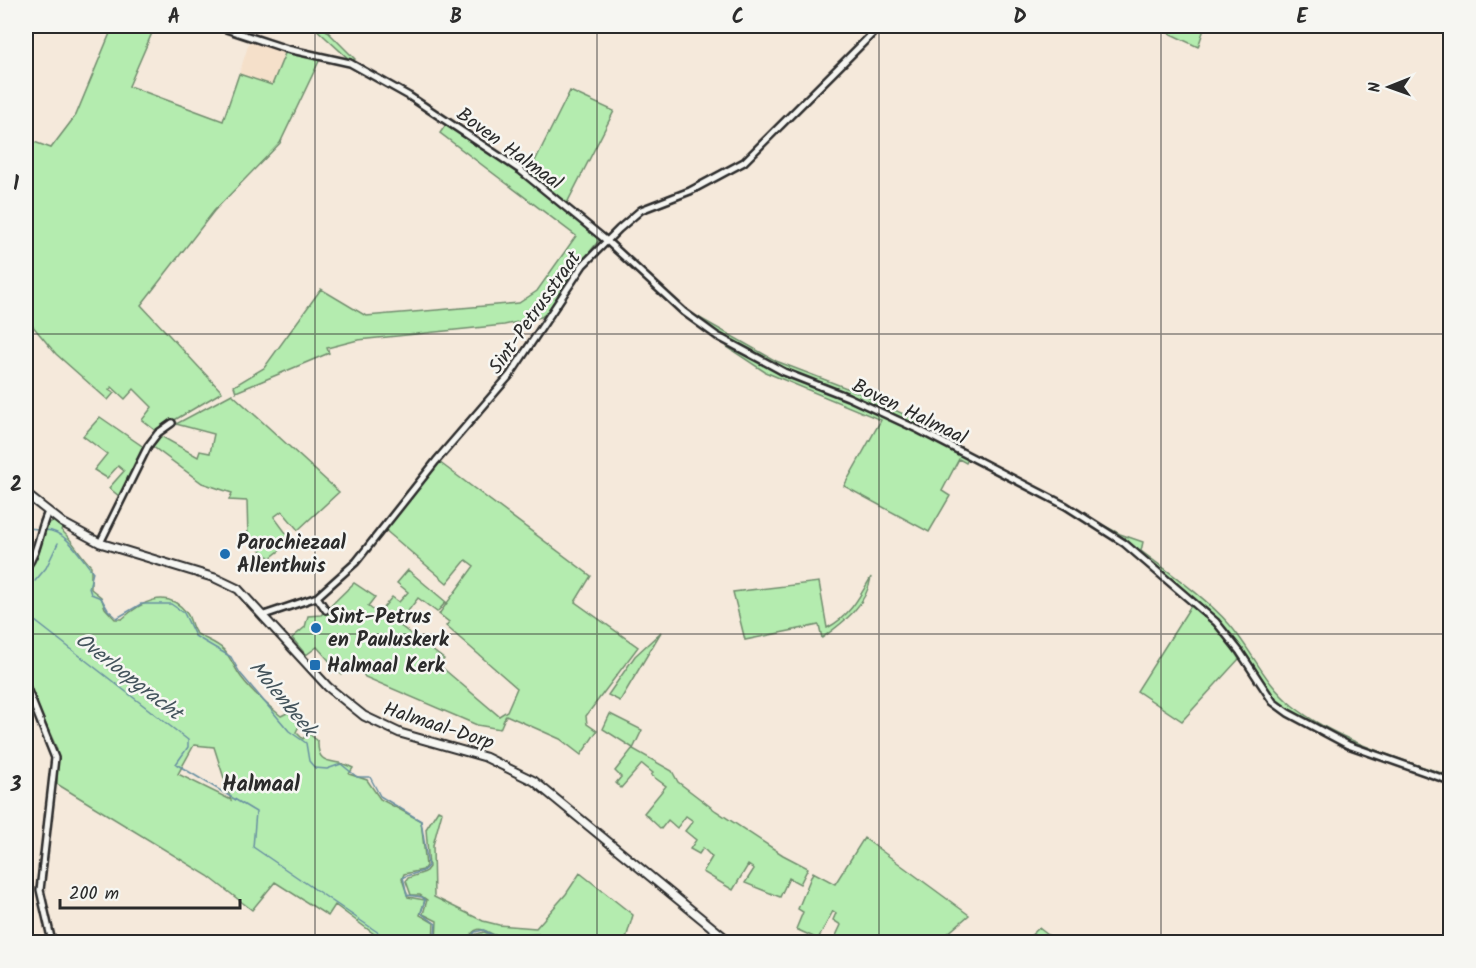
<svg xmlns="http://www.w3.org/2000/svg" width="1476" height="968" font-family="Kalam,sans-serif">
<style>
.built{fill:#f5e0ca}
.green{fill:#b4ecaf;stroke:#708c6d;stroke-width:1.5;fill-rule:evenodd}
.lines{fill:none;stroke-linecap:round;stroke-linejoin:round}
.stream{stroke:#678fa1;stroke-width:1.5}
.minor-casing{stroke:#2b2b2b;stroke-width:10}
.tertiary-casing{stroke:#2b2b2b;stroke-width:11}
.minor{stroke:#f6f6f2;stroke-width:5}
.tertiary{stroke:#f6f6f2;stroke-width:7}
.grid{fill:none;stroke:#2b2b2b;stroke-width:1.5;stroke-opacity:0.55}
.poi-dot{fill:#1f6fb2;stroke:#f6f6f2;stroke-width:2}
.labels{text-anchor:middle;stroke-width:5;stroke-linejoin:round;paint-order:stroke}
.street-label{font-size:20px;fill:#2b2b2b;stroke:#f6f6f2}
.poi-label{font-size:20px;font-weight:bold;fill:#2b2b2b;stroke:#f6f6f2;text-anchor:start}
.water-label{font-size:21px;font-style:italic;fill:#44545c;stroke:#f6f6f2}
.quarter-label{font-size:22px;font-weight:bold;fill:#2b2b2b;stroke:#f6f6f2}
.neatline{fill:none;stroke:#2b2b2b;stroke-width:2}
.grid-label{font-size:20px;text-anchor:middle;font-weight:bold;fill:#2b2b2b}
</style>
<rect width="100%" height="100%" fill="#f5e9db"/>
<filter id="ink" filterUnits="userSpaceOnUse"><feTurbulence type="fractalNoise" baseFrequency=".0167" numOctaves="2"/><feDisplacementMap in="SourceGraphic" scale="12" xChannelSelector="R" yChannelSelector="G"/><feConvolveMatrix kernelMatrix="1 2 1 2 8 2 1 2 1" color-interpolation-filters="sRGB"/></filter>
<g filter="url(#ink)">
<path class="built" d="M 250,40 L 285,52 L 272,86 L 239,74 Z"/>
<path class="green" d="M 113,26 L 155,26 L 129,86 L 223,121 L 239,74 L 272,85 L 286,51 L 320,59 L 280,143 L 214,211 L 141,305 L 222,392 L 156,431 L 142,420 L 152,407 L 134,389 L 125,399 L 112,387 L 109,390 L 114,393 L 108,400 L 56,354 L 26,318 L 26,139 L 51,148 L 76,115 Z
M 313,26 L 322,26 L 355,59 L 351,61 Z
M 1154,26 L 1205,26 L 1198,47 Z
M 570,91 L 614,111 L 566,205 L 529,173 Z
M 447,123 L 516,169 L 600,239 L 569,278 L 547,313 L 541,317 L 504,325 L 358,340 L 327,348 L 329,353 L 236,392 L 234,386 L 264,368 L 321,289 L 366,316 L 519,303 L 537,291 L 576,236 L 440,133 Z
M 682,308 L 776,361 L 857,392 L 918,421 L 913,430 L 968,459 L 966,463 L 959,459 L 942,491 L 950,496 L 929,532 L 844,486 L 881,420 L 765,372 L 727,347 L 729,345 L 784,375 L 886,412 L 785,370 L 724,339 Z
M 232,394 L 339,492 L 298,530 L 282,511 L 274,517 L 292,541 L 270,558 L 248,538 L 247,501 L 229,500 L 232,493 L 202,483 L 152,446 L 159,435 L 198,457 L 200,451 L 210,453 L 214,434 L 176,424 Z
M 100,417 L 145,448 L 119,496 L 109,488 L 124,471 L 118,466 L 107,478 L 94,470 L 107,454 L 83,436 Z
M 439,462 L 591,576 L 575,602 L 638,647 L 586,716 L 587,724 L 597,731 L 581,755 L 560,739 L 506,715 L 500,729 L 477,725 L 365,677 L 356,662 L 341,674 L 317,647 L 306,655 L 292,638 L 305,627 L 308,616 L 321,615 L 354,583 L 375,597 L 368,606 L 378,614 L 392,597 L 399,602 L 408,592 L 397,583 L 408,570 L 446,602 L 437,612 L 418,598 L 398,624 L 444,659 L 439,665 L 499,716 L 507,711 L 517,688 L 446,626 L 449,622 L 439,614 L 474,566 L 466,560 L 447,583 L 384,529 Z
M 1086,516 L 1120,534 L 1143,542 L 1141,551 C 1170,573 1204,596 1229,624 C 1252,650 1264,683 1293,706 C 1334,739 1400,759 1450,776 L 1450,779 L 1370,752 L 1311,724 L 1277,703 L 1236,642 L 1213,616 L 1137,551 Z
M 53,521 L 62,528 L 61,530 C 73,540 79,554 91,566 L 91,589 L 101,597 L 105,608 L 115,619 L 122,619 C 140,603 166,587 186,612 C 191,618 191,628 196,633 C 204,639 216,642 224,650 C 231,658 235,669 241,677 C 253,693 266,704 281,716 L 289,712 L 301,722 L 296,732 L 303,739 L 308,733 L 318,741 C 317,769 335,757 353,768 L 349,774 L 367,780 L 380,799 L 421,821 L 426,866 L 423,870 L 404,874 L 402,879 L 408,897 L 425,900 L 420,915 L 434,923 L 433,942 L 385,942 L 335,905 L 328,916 L 275,882 L 252,910 L 208,876 L 57,784 L 57,749 L 26,680 L 26,575 L 39,554 L 45,525 ZM 194,745 L 214,747 L 231,800 L 178,774 Z
M 871,577 C 867,605 844,622 822,638 L 819,625 L 745,640 L 733,592 L 819,582 L 827,628 C 849,617 859,598 871,577 Z
M 1192,604 L 1225,637 L 1239,659 L 1182,721 L 1137,691 Z
M 661,632 L 620,701 L 608,695 L 635,656 Z
M 610,714 L 642,730 L 633,749 L 672,771 L 678,782 L 716,811 L 783,855 L 808,868 L 800,884 L 789,878 L 780,897 L 745,883 L 754,869 L 748,865 L 733,890 L 703,872 L 712,857 L 703,848 L 699,854 L 690,849 L 696,840 L 685,831 L 693,821 L 686,816 L 677,828 L 668,820 L 661,829 L 644,813 L 666,786 L 651,775 L 653,773 L 642,764 L 621,788 L 616,783 L 621,777 L 615,771 L 633,748 L 603,729 Z
M 438,810 L 442,812 L 433,845 L 434,897 L 483,921 L 499,925 L 536,928 L 566,894 L 580,873 L 633,915 L 625,942 L 468,942 L 474,935 L 484,932 L 502,939 L 537,937 L 538,934 C 527,934 516,937 505,937 C 487,938 480,916 466,942 L 436,942 L 437,921 L 423,914 L 427,900 L 420,895 L 411,895 L 406,881 L 408,878 L 425,872 L 429,867 L 426,829 Z
M 864,838 L 969,915 L 938,942 L 833,942 L 841,925 L 833,920 L 836,913 L 833,911 L 818,939 L 796,929 L 803,912 L 798,909 L 813,872 L 835,884 Z
M 1039,928 L 1057,942 L 1024,942 Z"/>
<g class="lines">
<path class="stream" d="M 26,528 L 39,529
M 45,530 C 67,531 79,555 93,572 L 89,588 L 91,594 L 101,598 L 108,610 L 117,618 L 141,604 L 171,604 L 184,613 L 195,636 L 231,657 L 240,673 L 289,731 L 306,743 L 309,761 L 315,768 L 327,769 L 341,764 L 357,777 L 370,777 L 380,796 L 421,821 L 428,866 L 423,871 L 403,877 L 407,895 L 422,897 L 425,900 L 421,913 L 436,924 L 434,942
M 35,581 L 46,568 L 58,543
M 26,593 L 31,586
M 26,614 L 188,740 L 188,747 L 176,764 L 256,812 L 253,847 L 392,942
M 467,942 L 475,932 L 483,930 L 498,938 L 538,937 L 540,942"/>
<defs>
<path id="minor" d="M 217,26 L 287,49 L 350,63 L 409,96 L 520,170 L 607,241 L 684,312 L 717,336 L 784,372 L 848,397 L 919,430 L 1066,506 L 1124,543 L 1216,622 L 1240,652 L 1273,702 L 1288,713 L 1348,745 L 1450,781
M 100,543 L 148,446 L 158,433 L 172,423
M 26,568 C 39,551 39,531 48,512
M 317,597 L 326,610
M 264,615 L 317,597 L 356,562 L 436,461 L 510,375 L 583,265 L 619,229 L 641,210 L 690,191 L 744,162 L 880,26
M 26,686 L 55,758 L 40,890 L 52,942"/>
<path id="tertiary" d="M 26,494 L 63,523 L 100,543 L 215,578 L 238,589 L 328,687 L 364,716 L 400,733 L 485,757 L 534,781 L 730,942"/>
</defs>
<use href="#minor" class="minor-casing"/>
<use href="#tertiary" class="tertiary-casing"/>
<use href="#minor" class="minor"/>
<use href="#tertiary" class="tertiary"/>
</g>
</g>
<path class="grid" d="M 315,26 L 315,942M 597,26 L 597,942M 879,26 L 879,942M 1161,26 L 1161,942M 26,334 L 1450,334M 26,634 L 1450,634"/>
<g class="poi-dot">
<circle cx="225" cy="554" r="6"/>
<circle cx="316" cy="628" r="6"/>
<rect x="309" y="659" width="12" height="12" rx="3"/>
</g>
<g class="labels">
<g class="street-label">
<text transform="translate(510 148) rotate(36)" y="7">Boven Halmaal</text>
<text transform="translate(534 312) rotate(-55)" y="7">Sint-Petrusstraat</text>
<text transform="translate(910 411) rotate(26)" y="7">Boven Halmaal</text>
<text transform="translate(439 725) rotate(18)" y="7">Halmaal-Dorp</text>
</g>
<g class="poi-label">
<text x="237" y="549">Parochiezaal<tspan x="237" dy="23">Allenthuis</tspan></text>
<text x="328" y="623">Sint-Petrus<tspan x="328" dy="23">en Pauluskerk</tspan></text>
<text x="327" y="672">Halmaal Kerk</text>
</g>
<g class="water-label">
<text transform="translate(129 676) rotate(38)" y="7">Overloopgracht</text>
<text transform="translate(283 698) rotate(50)" y="7">Molenbeek</text>
</g>
<g class="quarter-label">
<text x="261" y="791">Halmaal</text>
</g>
</g>
<rect width="1476" height="968" fill="none" stroke="#f6f6f2" stroke-width="66"/>
<g transform="translate(1389 87) rotate(269)" stroke="#f6f6f2" stroke-width="4.5" paint-order="stroke">
<path d="M0-4.5L10 22L0 15L-10 22Z" fill="#2b2b2b"/>
<text y="-9" font-size="16" font-weight="bold" text-anchor="middle" fill="#2b2b2b">N</text>
</g>
<path d="M60 899v9h180v-9" fill="none" stroke="#2b2b2b" stroke-width="3"/>
<text x="69" y="899" font-size="18" fill="#2b2b2b" stroke="#f6f6f2" stroke-width="4.5" paint-order="stroke">200 m</text>
<rect x="33" y="33" width="1410" height="902" class="neatline"/>
<g class="grid-label">
<text x="174" y="23">A</text>
<text x="456" y="23">B</text>
<text x="738" y="23">C</text>
<text x="1020" y="23">D</text>
<text x="1302" y="23">E</text>
<text x="16" y="190">1</text>
<text x="16" y="491">2</text>
<text x="16" y="791">3</text>
</g>
</svg>
